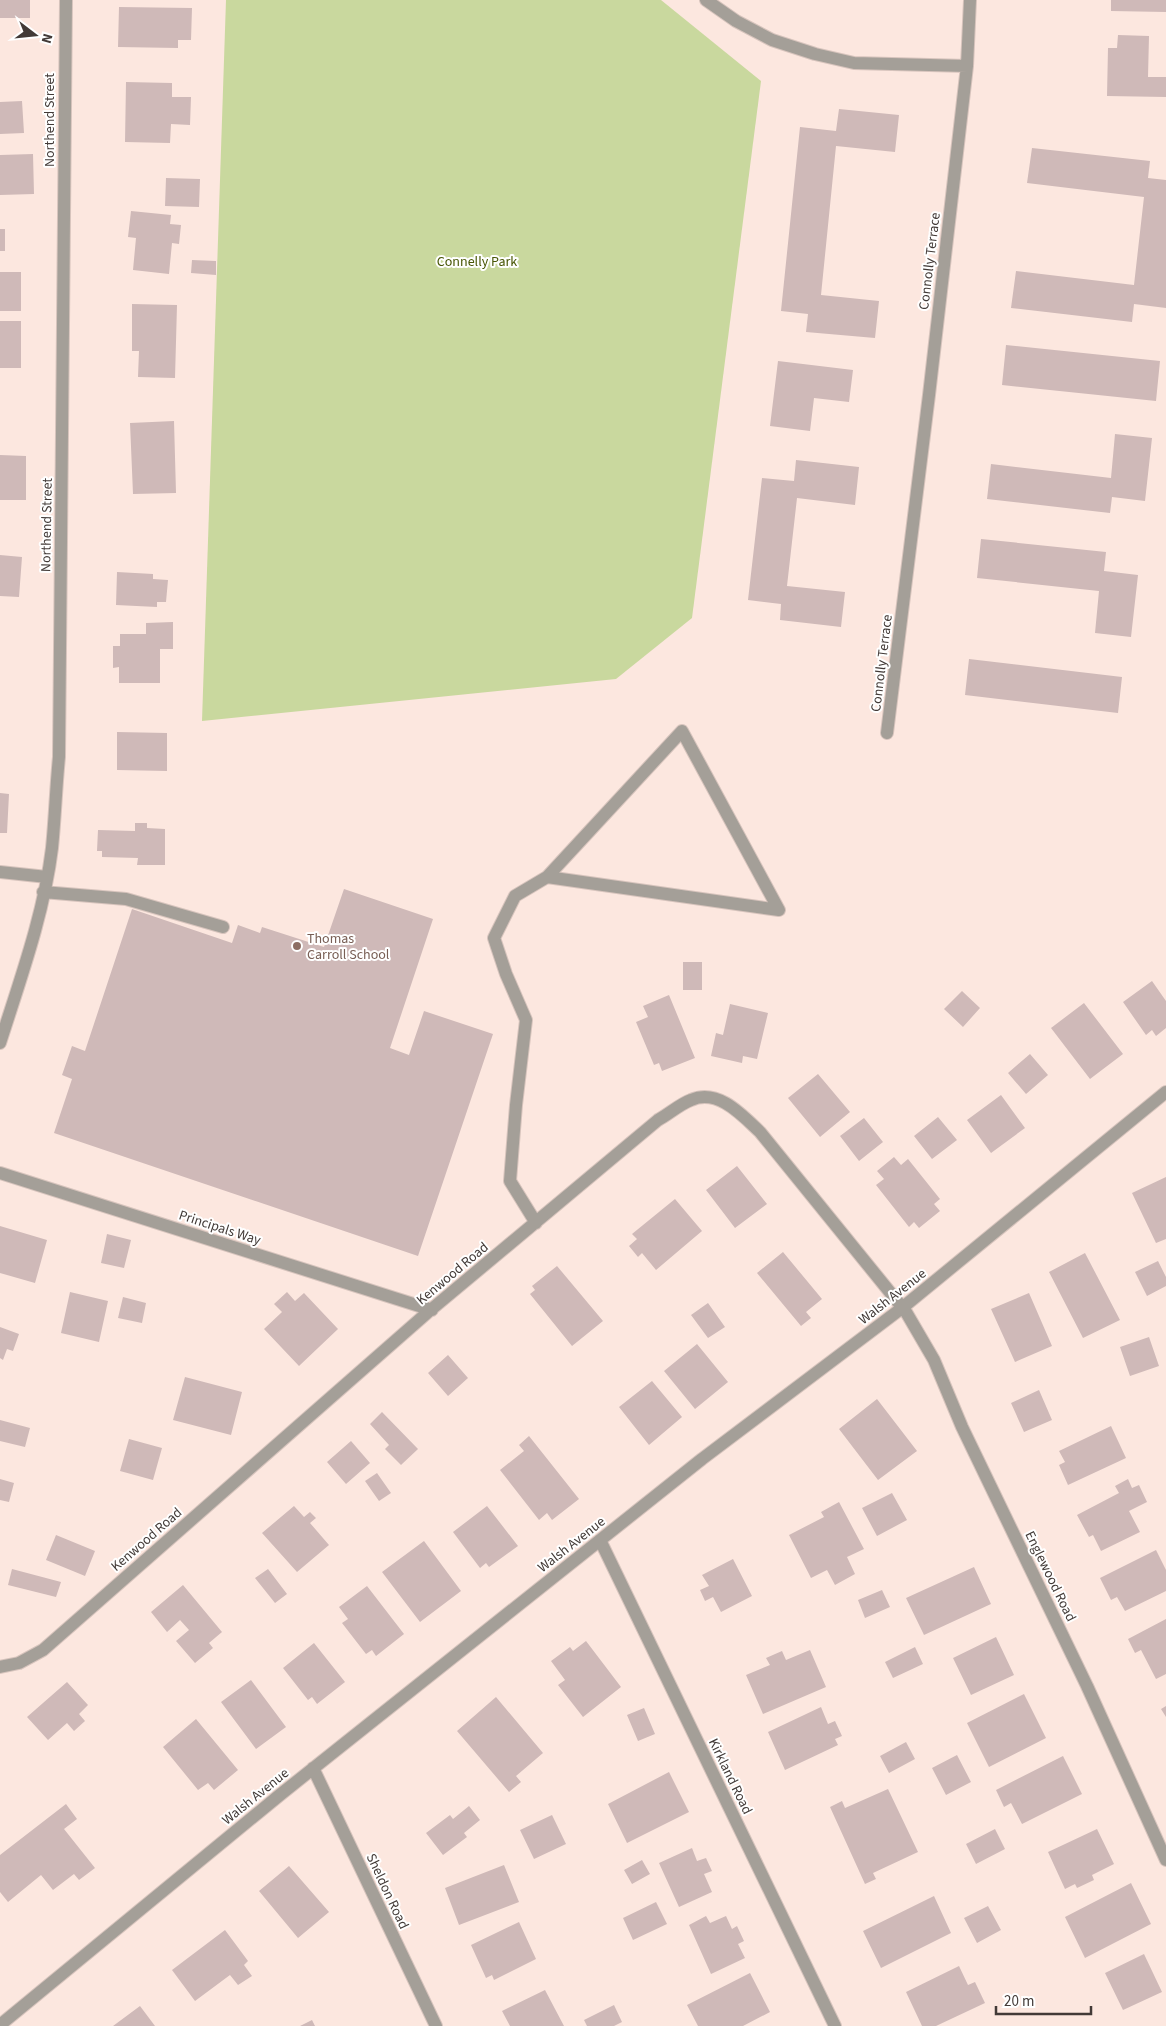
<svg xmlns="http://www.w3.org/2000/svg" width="1166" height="2026" font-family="'Source Sans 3',sans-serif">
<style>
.green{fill:#c9d89e}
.building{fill:#cfb9b8}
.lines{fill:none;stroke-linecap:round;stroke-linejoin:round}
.minor-casing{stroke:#d7c4bd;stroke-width:14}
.minor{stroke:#a49f98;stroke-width:12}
.education-dot{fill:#8d6e63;stroke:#fff;stroke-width:2}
.labels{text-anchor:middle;stroke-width:4;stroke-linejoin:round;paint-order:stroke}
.street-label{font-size:14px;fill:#423a37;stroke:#fff}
.park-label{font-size:14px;fill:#485605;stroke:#fff}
.education-label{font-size:14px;fill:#785e54;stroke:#fff;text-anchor:start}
</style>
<rect width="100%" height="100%" fill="#fce7df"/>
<path class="green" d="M 226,0 L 661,0 L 761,81 L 692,618 L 616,679 L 202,721 Z"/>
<path class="building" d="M 0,0 L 30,0 L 30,18 L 0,18 Z
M 1111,0 L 1166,0 L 1166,12 L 1111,11 Z
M 119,7 L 192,8 L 191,40 L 178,40 L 178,48 L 118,47 Z
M 1118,35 L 1149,36 L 1148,77 L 1166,77 L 1166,97 L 1107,96 L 1108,48 L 1117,48 Z
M 126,82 L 172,83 L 172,97 L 191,97 L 190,125 L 171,124 L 170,143 L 125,142 Z
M 22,101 L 24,133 L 0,134 L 0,102 Z
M 839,109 L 899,115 L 895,152 L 836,146 L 821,295 L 879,301 L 875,338 L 806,332 L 808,314 L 781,311 L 800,127 L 836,131 Z
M 1032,148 L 1150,161 L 1148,178 L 1166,180 L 1166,308 L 1134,304 L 1132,322 L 1011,308 L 1016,271 L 1134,285 L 1144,197 L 1027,183 Z
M 33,154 L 34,194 L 0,195 L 0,155 Z
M 166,178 L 200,179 L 199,207 L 165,206 Z
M 131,211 L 171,215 L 170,224 L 181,225 L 179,244 L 172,243 L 169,274 L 133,270 L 136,238 L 128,237 Z
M 0,229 L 5,229 L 5,251 L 0,251 Z
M 192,260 L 216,261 L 216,275 L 191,273 Z
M 0,272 L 21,272 L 21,311 L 0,311 Z
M 132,304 L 177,305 L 175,378 L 138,377 L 139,351 L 132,351 Z
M 0,321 L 21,321 L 21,368 L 0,368 Z
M 1006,345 L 1160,361 L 1156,401 L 1002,385 Z
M 778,361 L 853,370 L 849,402 L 814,398 L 810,431 L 770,426 Z
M 174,421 L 176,493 L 133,494 L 130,423 Z
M 1115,434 L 1152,438 L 1145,501 L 1112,497 L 1110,513 L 987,499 L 991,464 L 1111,478 Z
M 0,455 L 26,456 L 26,500 L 0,500 Z
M 796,460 L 859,467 L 855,505 L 797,498 L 787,586 L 845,592 L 841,627 L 780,620 L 781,604 L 748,600 L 762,478 L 794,481 Z
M 981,539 L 1106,552 L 1104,571 L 1138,575 L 1131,637 L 1095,633 L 1099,591 L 977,578 Z
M 0,555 L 22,557 L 19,597 L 0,596 Z
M 117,572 L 153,574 L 153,579 L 168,580 L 166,602 L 157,602 L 157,607 L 116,605 Z
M 173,622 L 173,649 L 160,649 L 160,683 L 119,683 L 119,667 L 113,668 L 113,646 L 120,646 L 120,634 L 146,634 L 146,623 Z
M 969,659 L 1122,677 L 1118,713 L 965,695 Z
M 117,732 L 167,733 L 167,771 L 117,770 Z
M 0,793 L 9,794 L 7,833 L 0,833 Z
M 135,823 L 147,823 L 147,828 L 165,829 L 165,865 L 137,865 L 138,858 L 102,857 L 102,851 L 97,851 L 98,830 L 135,831 Z
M 344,889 L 433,919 L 390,1048 L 409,1055 L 424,1011 L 493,1034 L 418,1256 L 54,1133 L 72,1079 L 62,1075 L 72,1046 L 85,1051 L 132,909 L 232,943 L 238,925 L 260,933 L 262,927 L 324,947 Z
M 683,962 L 702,962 L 702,990 L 683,990 Z
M 1152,981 L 1166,1001 L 1166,1028 L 1156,1036 L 1152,1030 L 1146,1035 L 1123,1002 Z
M 962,991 L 980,1008 L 963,1027 L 944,1009 Z
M 669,995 L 695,1058 L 662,1071 L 659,1063 L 654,1065 L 636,1022 L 648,1017 L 643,1006 Z
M 1084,1003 L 1123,1054 L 1090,1079 L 1051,1028 Z
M 730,1004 L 768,1013 L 757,1059 L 743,1056 L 742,1063 L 711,1056 L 716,1033 L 723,1035 Z
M 1030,1054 L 1048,1075 L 1026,1094 L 1008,1073 Z
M 818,1074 L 850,1112 L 820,1137 L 788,1098 Z
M 1001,1095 L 1025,1128 L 991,1153 L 967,1120 Z
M 938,1117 L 957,1140 L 932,1159 L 914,1136 Z
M 864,1118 L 883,1142 L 859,1161 L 840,1136 Z
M 894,1157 L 901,1165 L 908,1159 L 940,1199 L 934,1204 L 940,1211 L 919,1228 L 914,1222 L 909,1227 L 876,1185 L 884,1179 L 877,1171 Z
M 737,1166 L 767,1204 L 735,1228 L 706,1190 Z
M 1166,1177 L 1166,1239 L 1156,1243 L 1132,1193 Z
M 675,1199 L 702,1231 L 656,1270 L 642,1253 L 638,1257 L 629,1246 L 637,1239 L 632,1234 Z
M 0,1226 L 47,1240 L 35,1283 L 0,1273 Z
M 107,1234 L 131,1240 L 124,1268 L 101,1263 Z
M 783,1252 L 822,1299 L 806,1312 L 811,1318 L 801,1326 L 757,1273 Z
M 1085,1253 L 1120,1320 L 1083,1338 L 1049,1272 Z
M 1158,1261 L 1166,1277 L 1166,1286 L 1147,1296 L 1135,1272 Z
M 557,1266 L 603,1321 L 572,1346 L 530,1294 L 535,1290 L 532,1286 Z
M 70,1292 L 108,1301 L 99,1342 L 61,1333 Z
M 287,1292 L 295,1301 L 304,1293 L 338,1329 L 299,1366 L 264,1329 L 282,1312 L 274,1304 Z
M 1029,1293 L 1052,1346 L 1015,1362 L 991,1309 Z
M 123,1297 L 146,1303 L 142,1323 L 118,1318 Z
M 708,1303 L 725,1327 L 708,1338 L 691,1315 Z
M 0,1327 L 19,1334 L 13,1351 L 7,1349 L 3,1360 L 0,1358 Z
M 1149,1337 L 1159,1366 L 1130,1376 L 1120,1347 Z
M 697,1344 L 728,1382 L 695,1409 L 664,1371 Z
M 448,1355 L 468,1378 L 448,1396 L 428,1373 Z
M 185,1377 L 242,1392 L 231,1435 L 173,1420 Z
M 652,1381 L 682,1417 L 649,1445 L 619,1407 Z
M 1039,1390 L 1052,1420 L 1024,1432 L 1011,1403 Z
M 877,1399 L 917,1451 L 878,1480 L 839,1429 Z
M 382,1412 L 418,1449 L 401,1465 L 385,1449 L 389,1445 L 370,1424 Z
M 0,1420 L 30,1428 L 25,1447 L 0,1441 Z
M 1111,1426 L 1126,1458 L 1068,1485 L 1059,1465 L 1065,1462 L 1059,1451 Z
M 529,1436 L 579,1499 L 552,1520 L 547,1513 L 539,1520 L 500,1470 L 524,1451 L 519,1445 Z
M 129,1439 L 162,1448 L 153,1480 L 120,1471 Z
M 351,1441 L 370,1463 L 346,1484 L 327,1462 Z
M 377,1473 L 391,1493 L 379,1501 L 365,1481 Z
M 0,1479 L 14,1483 L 9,1502 L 0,1500 Z
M 1128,1479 L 1132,1488 L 1139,1485 L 1147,1502 L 1129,1511 L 1140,1532 L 1101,1551 L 1093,1535 L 1089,1537 L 1077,1515 L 1119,1493 L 1115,1486 Z
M 892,1493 L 907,1520 L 877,1536 L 862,1508 Z
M 839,1502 L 864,1549 L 847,1557 L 855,1574 L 835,1585 L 827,1570 L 811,1578 L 789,1535 L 824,1517 L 821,1512 Z
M 294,1506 L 304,1517 L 310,1512 L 316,1518 L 310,1523 L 329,1545 L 297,1572 L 262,1533 Z
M 487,1506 L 518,1546 L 489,1567 L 486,1563 L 480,1568 L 453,1532 Z
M 56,1535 L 95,1551 L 85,1576 L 46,1560 Z
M 424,1541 L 461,1591 L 420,1622 L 382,1572 Z
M 1156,1550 L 1166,1570 L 1166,1591 L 1125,1611 L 1117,1597 L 1111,1600 L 1100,1578 Z
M 733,1559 L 752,1596 L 721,1612 L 713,1597 L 705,1601 L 700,1590 L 709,1586 L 702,1575 Z
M 974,1567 L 991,1604 L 924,1635 L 906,1598 Z
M 12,1569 L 61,1582 L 56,1597 L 8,1585 Z
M 268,1569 L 287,1594 L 275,1603 L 255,1578 Z
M 183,1585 L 222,1632 L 209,1643 L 213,1648 L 195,1663 L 176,1641 L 189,1630 L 180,1620 L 167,1632 L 151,1612 Z
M 367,1586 L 404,1634 L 376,1656 L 372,1650 L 366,1654 L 342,1623 L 348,1619 L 339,1607 Z
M 882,1590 L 890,1607 L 865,1618 L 858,1600 Z
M 1166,1619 L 1166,1674 L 1156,1679 L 1141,1650 L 1135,1653 L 1128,1639 Z
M 996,1637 L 1014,1675 L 971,1695 L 953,1658 Z
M 586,1641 L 621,1687 L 583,1717 L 558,1685 L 565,1680 L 551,1661 L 570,1647 L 573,1651 Z
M 314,1643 L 345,1682 L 317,1704 L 312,1697 L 308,1700 L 283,1668 Z
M 915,1647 L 923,1664 L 893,1678 L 885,1662 Z
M 810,1650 L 826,1687 L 763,1714 L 746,1675 L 770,1665 L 766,1658 L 782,1651 L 786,1660 Z
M 251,1680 L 286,1727 L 256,1749 L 221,1702 Z
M 67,1682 L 88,1705 L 79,1714 L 85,1721 L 74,1731 L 67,1723 L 48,1740 L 27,1717 Z
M 1024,1694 L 1046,1738 L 989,1767 L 967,1723 Z
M 496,1697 L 543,1753 L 516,1776 L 521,1782 L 509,1792 L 457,1731 Z
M 1166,1706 L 1166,1717 L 1161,1709 Z
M 821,1707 L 828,1724 L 835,1721 L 842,1736 L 835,1739 L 838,1745 L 785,1770 L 768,1732 Z
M 644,1708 L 655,1734 L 638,1741 L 627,1715 Z
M 196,1719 L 238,1770 L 214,1790 L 208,1783 L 198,1790 L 163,1747 Z
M 906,1742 L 915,1759 L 889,1773 L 880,1756 Z
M 957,1755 L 971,1782 L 946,1795 L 932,1768 Z
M 1063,1756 L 1082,1794 L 1022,1824 L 1011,1803 L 1004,1807 L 996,1790 Z
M 669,1772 L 689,1812 L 627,1843 L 608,1804 Z
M 888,1789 L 918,1852 L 873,1873 L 876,1879 L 865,1884 L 830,1807 L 842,1801 L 845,1808 Z
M 66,1804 L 77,1819 L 64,1829 L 95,1868 L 79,1880 L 74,1874 L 53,1890 L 41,1875 L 8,1902 L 0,1892 L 0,1855 Z
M 469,1806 L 480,1820 L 464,1833 L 467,1837 L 443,1855 L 426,1833 L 450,1815 L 453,1819 Z
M 552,1815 L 566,1844 L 534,1859 L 520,1830 Z
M 995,1829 L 1005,1849 L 976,1864 L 966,1844 Z
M 1097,1829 L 1114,1864 L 1092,1875 L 1094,1880 L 1077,1888 L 1075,1884 L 1065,1889 L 1048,1852 Z
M 692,1848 L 697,1861 L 706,1858 L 712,1871 L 704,1874 L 712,1892 L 679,1907 L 659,1863 Z
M 642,1860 L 650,1874 L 632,1884 L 624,1870 Z
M 504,1865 L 519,1902 L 459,1925 L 445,1888 Z
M 289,1866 L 329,1912 L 298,1938 L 259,1891 Z
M 1131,1883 L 1151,1924 L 1085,1958 L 1065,1917 Z
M 934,1896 L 951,1933 L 881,1968 L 863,1931 Z
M 656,1902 L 667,1924 L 633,1940 L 623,1918 Z
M 988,1906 L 1001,1930 L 977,1943 L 964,1918 Z
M 706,1916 L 710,1923 L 726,1916 L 732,1929 L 737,1926 L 744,1941 L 738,1944 L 745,1958 L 711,1974 L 689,1925 Z
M 519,1922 L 536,1959 L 494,1980 L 492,1975 L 486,1978 L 471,1945 Z
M 225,1930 L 248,1961 L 244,1965 L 252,1976 L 238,1985 L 230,1975 L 195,2001 L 172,1970 Z
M 1144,1954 L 1162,1992 L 1123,2010 L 1105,1973 Z
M 959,1966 L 968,1985 L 975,1982 L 985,2003 L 936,2026 L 922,2026 L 906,1992 Z
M 750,1973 L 770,2012 L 743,2026 L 698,2026 L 687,2005 Z
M 545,1990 L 564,2026 L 510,2026 L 502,2011 Z
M 614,2005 L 622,2022 L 614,2026 L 587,2026 L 584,2020 Z
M 140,2006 L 155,2026 L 113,2026 Z
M 312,2020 L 315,2026 L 300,2026 Z"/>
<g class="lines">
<defs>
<path id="minor" d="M 706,0 L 736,21 L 772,40 L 815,54 L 854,63 L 967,66 L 929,395 L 887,733
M 967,66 L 970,0
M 0,872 L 47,877
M 43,892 L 126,899 L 223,927
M 0,1043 C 20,980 44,914 52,848 C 55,818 56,787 59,757 L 66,0
M 0,1173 L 432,1310
M 536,1223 L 510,1181 L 516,1105 L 526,1020 L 506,974 L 494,938 L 515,896 L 547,877 L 779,910 L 682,731 L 547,877
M 600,1540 L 835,2026
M 0,1667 L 19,1663 L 43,1650 L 427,1313 L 658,1120 C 669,1114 680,1104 691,1100 C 718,1088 742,1115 760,1132 L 906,1312 L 934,1360 L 962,1427 L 1087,1686 L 1166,1860
M 313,1768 L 436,2026
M 0,2025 L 281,1794 L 702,1459 L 902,1308 L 1166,1092"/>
</defs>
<use href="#minor" class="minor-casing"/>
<use href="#minor" class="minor"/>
</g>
<circle class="education-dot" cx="297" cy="946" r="5"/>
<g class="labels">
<g class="street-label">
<text transform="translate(49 120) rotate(-90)" y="5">Northend Street</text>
<text transform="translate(929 261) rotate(-83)" y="5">Connolly Terrace</text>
<text transform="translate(46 525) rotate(-89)" y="5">Northend Street</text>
<text transform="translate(881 663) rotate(-83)" y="5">Connolly Terrace</text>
<text transform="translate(220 1227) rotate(18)" y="5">Principals Way</text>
<text transform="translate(452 1273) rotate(-40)" y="5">Kenwood Road</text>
<text transform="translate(892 1296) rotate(-38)" y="5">Walsh Avenue</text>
<text transform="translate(146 1539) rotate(-41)" y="5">Kenwood Road</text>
<text transform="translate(571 1544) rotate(-38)" y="5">Walsh Avenue</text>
<text transform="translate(1051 1576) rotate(64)" y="5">Englewood Road</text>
<text transform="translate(731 1776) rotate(64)" y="5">Kirkland Road</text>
<text transform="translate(255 1796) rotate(-39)" y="5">Walsh Avenue</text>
<text transform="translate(388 1891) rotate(65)" y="5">Sheldon Road</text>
</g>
<g class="park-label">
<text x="477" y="266">Connelly Park</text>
</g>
<g class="education-label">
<text x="307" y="943">Thomas<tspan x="307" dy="16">Carroll School</tspan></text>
</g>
</g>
<g transform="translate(35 35) rotate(106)" stroke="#ffffff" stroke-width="4" paint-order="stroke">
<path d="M0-4L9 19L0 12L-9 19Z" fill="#423a37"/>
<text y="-8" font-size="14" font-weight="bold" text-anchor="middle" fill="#423a37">N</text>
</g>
<path d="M996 2006v8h95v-8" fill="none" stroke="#423a37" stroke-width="2.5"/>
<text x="1004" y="2006" font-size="15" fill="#423a37" stroke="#ffffff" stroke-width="4" paint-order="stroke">20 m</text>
</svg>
